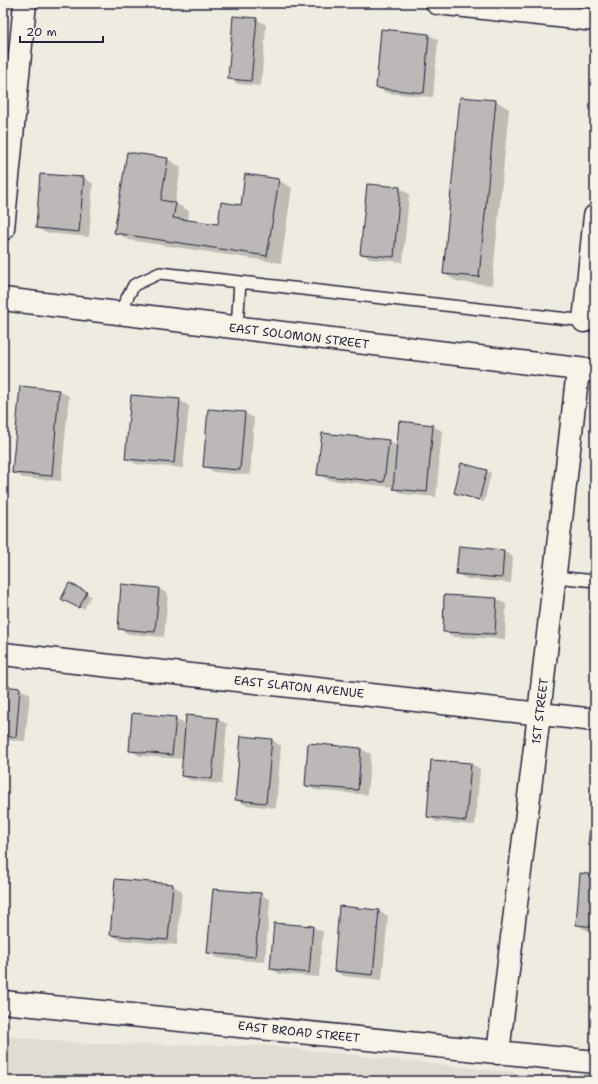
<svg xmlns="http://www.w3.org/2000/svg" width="598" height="1084" font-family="'Shantell Sans',sans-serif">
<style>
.built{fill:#dfdcd4}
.shadow{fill:#0003}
.building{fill:#bbb8b7;stroke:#22223b}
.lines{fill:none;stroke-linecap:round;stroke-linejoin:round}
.lane-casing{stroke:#22223b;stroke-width:14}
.street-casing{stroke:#22223b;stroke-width:25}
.lane{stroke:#f7f3e8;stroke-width:11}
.street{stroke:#f7f3e8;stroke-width:22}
.labels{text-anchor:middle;stroke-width:4;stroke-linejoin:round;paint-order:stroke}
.street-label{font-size:12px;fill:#22223b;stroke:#f7f3e8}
</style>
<rect width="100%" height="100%" fill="#eeebe1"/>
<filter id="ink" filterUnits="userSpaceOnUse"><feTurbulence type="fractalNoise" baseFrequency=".025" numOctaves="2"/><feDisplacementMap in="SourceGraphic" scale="8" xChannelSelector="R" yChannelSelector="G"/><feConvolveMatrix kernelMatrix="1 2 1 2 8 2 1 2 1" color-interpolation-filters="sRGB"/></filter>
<g filter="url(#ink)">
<path class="built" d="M 502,3 L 595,3 L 595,13 Z
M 3,1036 L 88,1044 L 268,1046 L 595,1081 L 3,1081 Z"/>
<path class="shadow" d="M 256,19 L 266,25 L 261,86 L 238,84 L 229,78 Z
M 382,30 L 429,35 L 438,40 L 433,97 L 387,93 L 377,88 Z
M 496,101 L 509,109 L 492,285 L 458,282 L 444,274 Z
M 167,159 L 181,167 L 175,203 L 189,211 L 188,221 L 218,225 L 242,206 L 278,180 L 292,188 L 281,263 L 129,240 L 115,232 Z
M 84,178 L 93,184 L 89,237 L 46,233 L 37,228 Z
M 400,188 L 409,194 L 403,262 L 371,259 L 362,254 Z
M 21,387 L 59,391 L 69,396 L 61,481 L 23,478 L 13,472 Z
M 179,400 L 189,406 L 183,468 L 136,464 L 126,458 Z
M 209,410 L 245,413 L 254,418 L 250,475 L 214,472 L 204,466 Z
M 400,422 L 433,426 L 442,431 L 436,497 L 403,494 L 394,489 L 394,487 L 328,480 L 318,474 L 388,441 L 398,446 Z
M 487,471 L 491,473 L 484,502 L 460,495 L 455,493 Z
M 504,551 L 513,557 L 511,583 L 467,579 L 457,574 Z
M 69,584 L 91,596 L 84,609 L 66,601 Z
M 159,589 L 168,594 L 164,637 L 128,634 L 119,628 Z
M 496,599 L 506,604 L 505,639 L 454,637 L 444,631 Z
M 3,687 L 20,689 L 30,694 L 25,741 L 3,740 Z
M 175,718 L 187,725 L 217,719 L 227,724 L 222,784 L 192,781 L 182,776 L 184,759 L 140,756 L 130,750 Z
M 272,740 L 281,746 L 276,808 L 246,805 L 237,800 Z
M 309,744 L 361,749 L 371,754 L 367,795 L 315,790 L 306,785 Z
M 470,763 L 480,769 L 475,825 L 437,822 L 428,817 Z
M 595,876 L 595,931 L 586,930 L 577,924 Z
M 172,885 L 182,891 L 177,945 L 120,940 L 111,935 Z
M 261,894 L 270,900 L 265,962 L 218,958 L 208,952 Z
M 378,911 L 388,916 L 382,980 L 344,976 L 335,971 Z
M 275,924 L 313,927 L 323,932 L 319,977 L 280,974 L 271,969 Z"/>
<path class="building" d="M 233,16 L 257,18 L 251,81 L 228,79 Z
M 381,29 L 429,34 L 424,93 L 376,88 Z
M 460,97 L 496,100 L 479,277 L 443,274 Z
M 127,152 L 168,158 L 161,200 L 176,203 L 173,218 L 218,224 L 221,202 L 241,205 L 245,174 L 279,179 L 267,256 L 114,233 Z
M 40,174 L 84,177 L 79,232 L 36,228 Z
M 367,184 L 400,187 L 394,257 L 360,254 Z
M 20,386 L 59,390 L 52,476 L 12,473 Z
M 131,395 L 180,399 L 174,463 L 125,459 Z
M 208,409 L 245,412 L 240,470 L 203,467 Z
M 399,421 L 433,425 L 427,492 L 393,489 Z
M 322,433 L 389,440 L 384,482 L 317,475 Z
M 461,463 L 487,470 L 479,500 L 454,493 Z
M 459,546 L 504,550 L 502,578 L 456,574 Z
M 69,583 L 87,592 L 79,608 L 61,599 Z
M 121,584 L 159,588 L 155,632 L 118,629 Z
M 444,595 L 497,598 L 495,634 L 443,632 Z
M 3,686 L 20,688 L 16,737 L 3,736 Z
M 132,713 L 176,717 L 172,755 L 129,751 Z
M 186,715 L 218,718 L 212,779 L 181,776 Z
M 241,736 L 272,739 L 266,803 L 235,800 Z
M 308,743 L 361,748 L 358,790 L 305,786 Z
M 431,760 L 471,763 L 466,821 L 427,817 Z
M 592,808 L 595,808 L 595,845 L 588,845 Z
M 580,873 L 595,875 L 595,927 L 576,925 Z
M 115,879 L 173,884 L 168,940 L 110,935 Z
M 213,889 L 261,893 L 255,957 L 207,953 Z
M 339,906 L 379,910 L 373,975 L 334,971 Z
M 274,923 L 313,926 L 309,973 L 270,969 Z"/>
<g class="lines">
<defs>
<path id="lane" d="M 119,313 L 134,285 L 160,273 L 595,322
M 237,328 L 240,282
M 555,577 L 595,581"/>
<path id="street" d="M 437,3 L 595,20
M 3,229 L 25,3
M 3,299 L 595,371
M 584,321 L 595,216
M 3,654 L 595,720
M 3,1002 L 595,1062
M 498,1053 L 539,714 L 578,370"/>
</defs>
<use href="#lane" class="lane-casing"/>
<use href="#street" class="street-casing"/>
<use href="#lane" class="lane"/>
<use href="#street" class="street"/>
</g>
</g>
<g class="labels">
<g class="street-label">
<text transform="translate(299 336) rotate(7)" y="4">EAST SOLOMON STREET</text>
<text transform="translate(299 687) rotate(6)" y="4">EAST SLATON AVENUE</text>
<text transform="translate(540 711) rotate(-83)" y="4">1ST STREET</text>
<text transform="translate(299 1032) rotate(6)" y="4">EAST BROAD STREET</text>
</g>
</g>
<rect width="598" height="1084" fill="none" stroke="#f7f3e8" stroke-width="16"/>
<rect x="8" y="8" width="582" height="1068" fill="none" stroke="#22223b" stroke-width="1.5" filter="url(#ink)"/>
<path d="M20 36v6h83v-6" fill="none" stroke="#22223b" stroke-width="2"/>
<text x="26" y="36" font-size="12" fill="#22223b" stroke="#f7f3e8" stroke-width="3" paint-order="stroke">20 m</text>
</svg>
